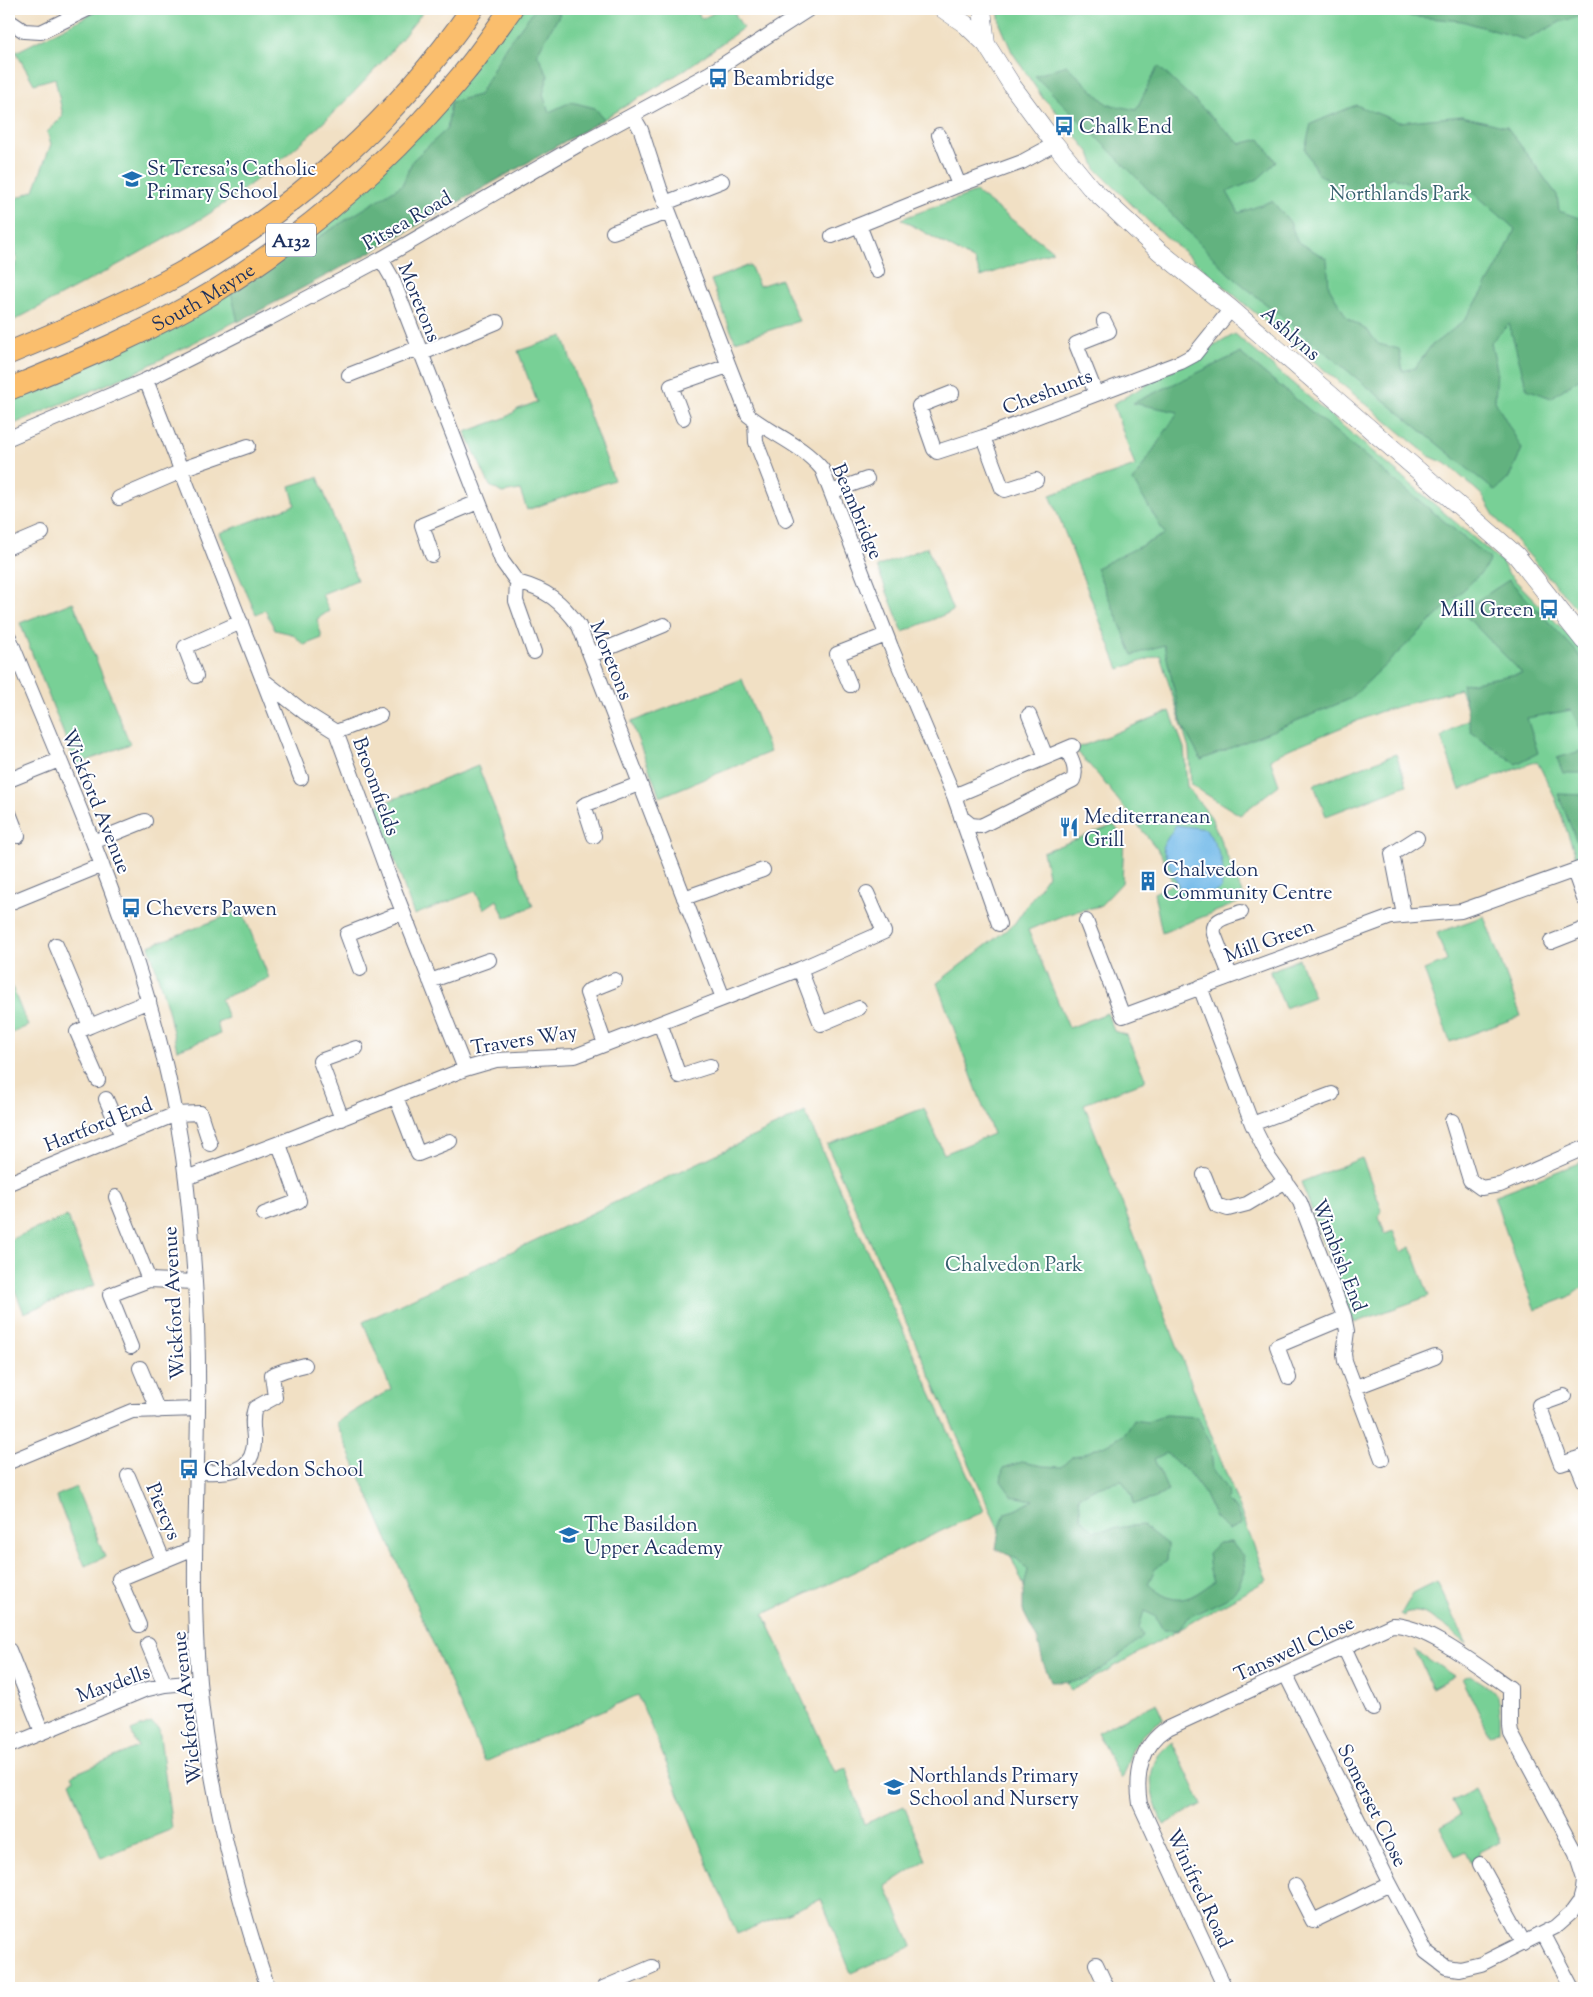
<svg xmlns="http://www.w3.org/2000/svg" width="1593" height="1997" font-family="'Sorts Mill Goudy',serif">
<style>
.green{fill:#78d096;stroke:#4a807a}
.forest{fill:#62b27f;stroke:#3e706e}
.water{fill:#71b9e9;stroke:#4674a4}
.lines{fill:none;stroke-linecap:round;stroke-linejoin:round}
.minor-casing{stroke:#666d82;stroke-width:16}
.tertiary-casing{stroke:#666d82;stroke-width:19}
.primary-casing{stroke:#666d82;stroke-width:24}
.minor{stroke:#fff;stroke-width:14}
.tertiary{stroke:#fff;stroke-width:18}
.primary{stroke:#fabe6d;stroke-width:22}
.labels{text-anchor:middle;stroke-width:4;stroke-linejoin:round;paint-order:stroke}
.shield{fill:#fff;stroke:#5f6d8e;stroke-width:1}
.shield-label{font-size:19px;font-weight:bold;fill:#1b2f5e}
.poi-label{font-size:20px;fill:#1b2f5e;stroke:#fff;text-anchor:start}
.park-label{font-size:20px;fill:#375f6f;stroke:#fff}
.street-label{font-size:20px;fill:#1b2f5e;stroke:#fff}
</style>
<rect width="100%" height="100%" fill="#fff"/>
<filter id="ink" filterUnits="userSpaceOnUse"><feTurbulence type="fractalNoise" baseFrequency=".02" numOctaves="2"/><feDisplacementMap in="SourceGraphic" scale="10" xChannelSelector="R" yChannelSelector="G"/><feConvolveMatrix kernelMatrix="1 2 1 2 8 2 1 2 1" color-interpolation-filters="sRGB"/></filter>
<filter id="wash" filterUnits="userSpaceOnUse"><feTurbulence type="fractalNoise" baseFrequency=".0096" numOctaves="4" result="noise"/><feDisplacementMap in="SourceGraphic" scale="20" xChannelSelector="R" yChannelSelector="G"/><feGaussianBlur stdDeviation="1.12" result="paint"/><feColorMatrix in="noise" values="0 0 0 0 0 0 0 0 0 0 0 0 0 0 0 0 0 1.4 0 .05"/><feComposite in="paint" operator="in"/></filter>
<g filter="url(#wash)">
<rect width="100%" height="100%" fill="#f1e0c4"/>
<path class="green" d="M 101,9 L 425,9 C 366,87 296,154 215,210 C 199,221 180,230 162,240 C 112,269 60,296 9,323 L 9,285 L 17,259 L 9,242 L 9,202 L 34,190 L 51,144 L 47,132 L 63,116 L 55,78 L 34,84 L 16,52 Z
M 520,9 L 698,9 L 696,10 L 702,19 L 721,9 L 732,9 L 743,28 L 683,71 L 604,119 L 369,253 L 136,372 L 9,426 L 9,397 L 272,265 Z
M 998,9 L 1584,9 L 1584,617 L 1495,517 L 1482,495 L 1447,464 L 1429,456 L 1248,307 L 1148,221 L 1096,169 L 1090,153 L 1054,109 L 1042,97 L 1012,52 L 1000,24 Z
M 976,192 L 1053,251 L 981,277 L 975,261 L 901,219 Z
M 750,265 L 759,286 L 781,279 L 799,321 L 735,341 L 711,280 Z
M 1235,334 L 1502,562 L 1507,572 L 1583,650 L 1584,863 L 1579,865 L 1554,795 L 1537,761 L 1460,790 L 1441,737 L 1471,717 L 1460,689 L 1379,712 L 1289,749 L 1270,759 L 1279,785 L 1240,815 L 1191,785 L 1189,749 L 1160,655 L 1119,669 L 1050,495 L 1135,466 L 1113,404 Z
M 563,336 L 585,403 L 614,480 L 527,510 L 520,490 L 502,493 L 490,486 L 465,432 L 507,417 L 518,409 L 537,402 L 518,351 Z
M 318,477 L 357,580 L 322,594 L 329,611 L 317,619 L 322,638 L 304,645 L 292,634 L 275,630 L 265,610 L 256,614 L 220,533 L 295,505 L 290,486 Z
M 927,547 L 953,611 L 903,632 L 877,567 Z
M 73,602 L 130,744 L 76,765 L 20,623 Z
M 742,679 L 770,752 L 660,797 L 631,722 Z
M 1170,711 L 1184,748 L 1187,787 L 1211,817 L 1245,900 L 1162,933 L 1154,893 L 1173,884 L 1161,854 L 1099,776 L 1075,749 Z
M 1396,754 L 1407,785 L 1326,816 L 1314,785 Z
M 478,766 L 533,906 L 505,918 L 497,900 L 484,909 L 476,891 L 414,915 L 376,806 Z
M 1114,825 L 1124,839 L 1122,883 L 1100,906 L 1069,913 L 1028,930 L 1069,1028 L 1107,1013 L 1114,1031 L 1126,1035 L 1145,1078 L 1145,1081 L 1084,1104 L 1267,1580 L 1071,1691 L 827,1145 L 924,1108 L 944,1154 L 993,1134 L 937,983 L 1014,924 L 1048,875 L 1043,852 Z
M 242,910 L 269,978 L 221,999 L 228,1018 L 217,1022 L 220,1034 L 177,1050 L 168,1010 L 149,946 Z
M 1484,916 L 1521,1016 L 1450,1042 L 1424,970 L 1447,961 L 1437,933 Z
M 1299,959 L 1314,997 L 1285,1008 L 1270,971 Z
M 9,980 L 28,1026 L 9,1034 Z
M 805,1112 L 984,1511 L 764,1614 L 835,1772 L 846,1768 L 864,1824 L 904,1806 L 926,1860 L 886,1886 L 912,1946 L 851,1973 L 821,1899 L 737,1934 L 638,1695 L 485,1762 L 336,1422 L 391,1389 L 363,1322 Z
M 1362,1158 L 1382,1210 L 1379,1216 L 1385,1234 L 1393,1231 L 1401,1252 L 1411,1247 L 1429,1296 L 1354,1323 L 1301,1182 Z
M 1584,1161 L 1584,1286 L 1569,1297 L 1535,1310 L 1513,1252 L 1494,1196 Z
M 67,1216 L 95,1285 L 24,1313 L 9,1275 L 9,1240 Z
M 76,1487 L 105,1557 L 85,1566 L 56,1496 Z
M 1437,1581 L 1467,1644 C 1453,1633 1424,1605 1406,1613 L 1405,1616 L 1401,1614 L 1413,1593 Z
M 1415,1650 L 1454,1676 L 1432,1688 Z
M 1470,1675 C 1501,1694 1499,1694 1499,1730 L 1490,1735 L 1462,1678 Z
M 1157,1703 L 1164,1719 C 1133,1737 1133,1748 1121,1780 L 1097,1732 Z
M 151,1723 L 159,1728 L 172,1829 L 101,1858 L 70,1782 L 74,1779 L 72,1775 L 138,1747 L 131,1731 Z
M 1172,1742 L 1202,1804 L 1163,1825 C 1155,1804 1144,1778 1158,1756 C 1161,1751 1167,1746 1172,1742 Z
M 1475,1789 L 1501,1841 L 1479,1852 L 1479,1859 L 1471,1863 L 1465,1851 L 1455,1856 L 1440,1827 L 1460,1816 L 1452,1801 Z"/>
<path class="forest" d="M 535,9 L 552,9 L 560,14 L 537,53 L 548,76 L 543,94 L 549,112 L 571,102 L 595,108 L 604,119 L 369,253 L 238,322 L 231,292 L 402,185 L 413,160 L 447,129 L 451,102 L 479,95 L 506,46 Z
M 1388,9 L 1584,9 L 1584,15 L 1560,22 L 1526,40 L 1462,21 L 1395,15 Z
M 1066,65 L 1107,104 L 1136,110 L 1158,66 L 1240,144 L 1260,139 L 1276,162 L 1258,179 L 1227,192 L 1239,213 L 1272,201 L 1290,222 L 1297,241 L 1327,259 L 1329,287 L 1347,318 L 1368,331 L 1378,344 L 1399,349 L 1403,371 L 1415,368 L 1431,346 L 1463,322 L 1481,295 L 1502,258 L 1515,229 L 1473,192 L 1428,191 L 1394,177 L 1353,196 L 1317,173 L 1305,149 L 1311,124 L 1356,105 L 1399,122 L 1462,116 L 1507,127 L 1557,195 L 1559,211 L 1579,218 L 1584,215 L 1584,375 L 1551,398 L 1527,389 L 1509,324 L 1491,342 L 1497,370 L 1495,401 L 1522,449 L 1509,478 L 1495,491 L 1228,273 L 1140,181 L 1035,76 Z
M 1240,353 L 1490,559 L 1484,570 L 1350,699 L 1201,760 L 1182,725 L 1164,645 L 1133,655 L 1096,568 L 1165,534 L 1133,481 L 1178,412 L 1133,403 Z
M 1509,580 L 1576,651 L 1584,664 L 1584,735 L 1571,710 L 1527,718 L 1538,753 L 1516,764 L 1471,732 L 1462,684 L 1522,673 L 1461,611 Z
M 1584,750 L 1584,773 L 1563,773 L 1557,758 Z
M 1558,794 L 1584,795 L 1584,860 Z
M 1166,1415 L 1197,1417 L 1210,1442 L 1213,1470 L 1229,1492 L 1226,1502 L 1235,1507 L 1242,1524 L 1228,1530 L 1215,1517 L 1204,1493 L 1189,1473 L 1166,1453 L 1154,1459 L 1168,1491 L 1153,1499 L 1134,1504 L 1132,1494 L 1122,1481 L 1097,1487 L 1079,1497 L 1081,1518 L 1093,1531 C 1110,1530 1125,1526 1142,1525 L 1168,1545 L 1167,1561 L 1155,1569 L 1148,1584 C 1175,1608 1189,1601 1214,1581 L 1210,1571 L 1208,1553 L 1218,1543 L 1231,1542 L 1243,1556 L 1245,1571 L 1237,1588 L 1226,1599 L 1187,1618 L 1179,1630 L 1163,1630 L 1155,1616 L 1144,1611 L 1139,1627 L 1143,1636 C 1128,1649 1110,1664 1093,1675 C 1082,1682 1065,1682 1051,1682 L 1043,1662 L 1038,1641 L 1023,1611 L 1023,1591 L 1028,1570 L 1017,1559 L 996,1549 L 999,1530 L 1005,1513 L 1018,1509 L 1033,1500 L 1012,1496 L 1001,1481 L 1003,1468 L 1022,1462 L 1043,1466 L 1061,1467 L 1073,1456 L 1081,1455 L 1112,1442 L 1125,1434 L 1133,1420 L 1147,1422 Z"/>
<path class="water" d="M 1176,825 L 1206,829 C 1220,852 1226,862 1221,889 L 1197,900 L 1181,892 L 1162,847 Z"/>
</g>
<g filter="url(#ink)">
<g class="lines">
<defs>
<path id="minor" d="M 9,21 L 24,31 L 41,32 L 88,9
M 633,116 L 641,130 L 660,189 L 748,415 C 773,435 801,444 822,469 L 891,647 L 954,796 L 999,924
M 939,135 L 959,185
M 665,203 L 722,181
M 859,225 L 877,271
M 613,232 L 669,212
M 832,236 L 954,187 L 1022,162 L 1055,144
M 381,259 L 392,278 L 502,561 L 517,582 C 547,590 561,601 579,626 L 723,998
M 420,354 L 497,322
M 349,375 L 418,348
M 146,380 L 263,680 L 304,712 L 336,732 L 390,879 L 465,1069
M 952,393 L 919,406 L 934,449 L 937,452 L 983,437 L 1181,362 L 1194,355 L 1231,309
M 1096,394 L 1076,344 L 1109,331 L 1104,321
M 683,418 L 671,386 L 728,366
M 755,421 L 756,442 L 786,520
M 983,437 L 1002,488 L 1005,490 L 1036,480
M 9,438 L 146,380 L 268,319 L 381,259 L 583,142 L 710,73 L 809,9
M 182,469 L 248,446
M 831,492 L 867,479
M 119,498 L 182,471
M 9,547 L 42,533
M 432,555 L 422,525 L 478,502
M 517,582 L 516,601 L 534,652
M 9,637 C 80,812 164,989 186,1180 C 195,1256 199,1333 198,1410 C 197,1501 191,1591 199,1682 C 209,1788 234,1888 268,1988
M 591,655 L 664,625
M 196,676 L 185,647 L 241,622
M 263,680 L 301,778
M 850,685 L 837,654 L 886,635
M 1029,715 L 1046,757
M 336,732 L 380,715
M 9,780 L 59,760
M 954,796 L 1073,746
M 9,813 L 18,836
M 961,817 L 971,825 L 981,826 L 1073,780 C 1078,770 1071,758 1067,749
M 594,836 L 584,805 L 639,784
M 93,842 L 145,821
M 1574,871 L 1584,899
M 684,898 L 763,870
M 9,903 L 102,865
M 1404,915 L 1392,854 L 1417,838
M 1086,921 L 1123,1016 L 1391,917 L 1461,911 L 1584,867
M 1551,942 L 1584,929
M 56,945 L 90,1026 L 77,1032 L 98,1080
M 360,969 L 347,934 L 403,912
M 800,969 L 821,1024 L 859,1008
M 1230,975 L 1214,934 C 1211,918 1229,917 1241,912
M 430,981 L 489,960
M 1200,987 L 1252,1124 L 1269,1158 L 1300,1202 L 1344,1316 L 1347,1331 L 1344,1354 L 1345,1361 L 1382,1459
M 660,1023 L 679,1076 L 710,1066
M 90,1026 L 149,1001
M 605,1044 L 587,993 L 590,990 L 615,980
M 396,1097 L 418,1154 L 450,1141
M 106,1099 L 122,1136
M 342,1119 L 320,1061 L 356,1048
M 1452,1121 L 1470,1180 L 1481,1188 L 1500,1185 L 1584,1148
M 1252,1124 L 1332,1094
M 1204,1175 L 1216,1205 L 1228,1209 L 1247,1204 L 1286,1181
M 186,1178 L 287,1140 L 465,1069 L 496,1060 L 575,1056 L 800,969 L 884,932 L 867,893
M 9,1183 L 176,1114 L 200,1113 L 210,1144
M 116,1197 L 149,1280
M 264,1214 L 299,1201 L 279,1144
M 131,1347 L 110,1295 L 149,1280 L 195,1282
M 140,1368 L 158,1411
M 1289,1378 L 1277,1346 L 1344,1318
M 1356,1387 L 1435,1357
M 1564,1396 L 1539,1405 L 1561,1464 L 1584,1456
M 1575,1459 L 1584,1481
M 9,1462 L 132,1411 L 198,1409
M 196,1472 C 216,1472 248,1477 253,1450 C 257,1436 249,1425 255,1408 L 275,1397 L 272,1375 L 285,1370 L 305,1365
M 128,1476 L 163,1560
M 139,1625 L 119,1579 L 194,1548
M 148,1644 L 165,1685
M 1344,1647 L 1373,1709
M 9,1650 L 42,1732
M 9,1746 L 144,1690 L 165,1685 L 199,1682
M 1480,1864 L 1520,1936 L 1523,1944
M 1295,1886 L 1313,1921 L 1390,1884
M 1543,1933 L 1572,1988
M 1096,1964 L 1107,1988
M 603,1988 L 652,1967
M 1225,1988 L 1140,1804 C 1135,1775 1141,1745 1168,1728 L 1392,1625 C 1425,1624 1482,1669 1510,1688 L 1510,1726 L 1511,1733 L 1576,1854 L 1584,1879 L 1583,1890 L 1580,1901 L 1572,1912 L 1555,1927 L 1481,1964 L 1460,1969 L 1446,1967 L 1426,1952 L 1390,1884 L 1286,1675"/>
<path id="tertiary" d="M 943,9 L 965,24 L 986,44 L 1013,87 L 1055,144 L 1090,187 L 1159,251 L 1231,309 L 1516,555 L 1584,641
M 982,9 L 986,44"/>
<g id="primary">
<path d="M 9,353 C 67,329 125,304 180,274 C 295,210 398,117 472,9"/>
<path id="s1" d="M 9,389 C 78,361 150,331 214,292 C 309,233 393,160 464,73 C 481,53 496,30 511,9"/>
</g>
</defs>
<use href="#minor" class="minor-casing"/>
<use href="#tertiary" class="tertiary-casing"/>
<use href="#primary" class="primary-casing"/>
<use href="#minor" class="minor"/>
<use href="#tertiary" class="tertiary"/>
<use href="#primary" class="primary"/>
</g>
</g>
<defs>
<symbol id="bus-bare" viewBox="-9 -9 18 18"><path d="M-5-6H5V4H4V6H2V4H-2V6H-4V4H-5ZM-3.5-4V0h7V-4ZM-3.5 1.2v1.5H-2V1.2ZM2 1.2v1.5H3.5V1.2Z" fill="#1f6fb2" stroke="#fff" stroke-width="2.5" paint-order="stroke"/></symbol>
<symbol id="school-bare" viewBox="-9 -9 18 18"><path d="M0-5L7-2L0 1L-7-2ZM-4 1L0 2.5L4 1V4Q0 6-4 4Z" fill="#1f6fb2" stroke="#fff" stroke-width="2.5" paint-order="stroke"/></symbol>
<symbol id="restaurant-bare" viewBox="-9 -9 18 18"><path d="M-5-6h1v4h1v-4h1v4h1v-4h1v5L-1.5 .5V6h-2V.5L-5-1ZM5-6V6H3V1.5H1.5Q1.5-4 5-6Z" fill="#1f6fb2" stroke="#fff" stroke-width="2.5" paint-order="stroke"/></symbol>
<symbol id="building-bare" viewBox="-9 -9 18 18"><path d="M-4-6H4V6H1V3H-1V6H-4ZM-2.5-4.3h1.7v1.8h-1.7ZM.8-4.3h1.7v1.8H.8ZM-2.5-1h1.7V.8h-1.7ZM.8-1h1.7V.8H.8Z" fill="#1f6fb2" stroke="#fff" stroke-width="2.5" paint-order="stroke"/></symbol>
</defs>
<g fill-rule="evenodd">
<use href="#bus-bare" x="704" y="64" width="28" height="28"/>
<use href="#bus-bare" x="1050" y="112" width="28" height="28"/>
<use href="#school-bare" x="118" y="165" width="28" height="28"/>
<use href="#bus-bare" x="1535" y="595" width="28" height="28"/>
<use href="#restaurant-bare" x="1055" y="813" width="28" height="28"/>
<use href="#building-bare" x="1134" y="867" width="28" height="28"/>
<use href="#bus-bare" x="117" y="894" width="28" height="28"/>
<use href="#bus-bare" x="175" y="1455" width="28" height="28"/>
<use href="#school-bare" x="555" y="1521" width="28" height="28"/>
<use href="#school-bare" x="880" y="1773" width="28" height="28"/>
</g>
<g class="labels">
<rect class="shield" x="266" y="223.5" width="50" height="33" rx="4"/>
<g class="shield-label">
<text x="291" y="247">A132</text>
</g>
<g class="poi-label">
<text x="733" y="85">Beambridge</text>
<text x="1079" y="133">Chalk End</text>
<text x="147" y="175">St Teresa's Catholic<tspan x="147" dy="23">Primary School</tspan></text>
<text x="1534" y="616" text-anchor="end">Mill Green</text>
<text x="1084" y="823">Mediterranean<tspan x="1084" dy="23">Grill</tspan></text>
<text x="1163" y="876">Chalvedon<tspan x="1163" dy="23">Community Centre</tspan></text>
<text x="146" y="915">Chevers Pawen</text>
<text x="204" y="1476">Chalvedon School</text>
<text x="584" y="1531">The Basildon<tspan x="584" dy="23">Upper Academy</tspan></text>
<text x="909" y="1782">Northlands Primary<tspan x="909" dy="23">School and Nursery</tspan></text>
</g>
<g class="park-label">
<text x="1400" y="200">Northlands Park</text>
<text x="1014" y="1271">Chalvedon Park</text>
</g>
<g class="street-label">
<text transform="translate(407 220) rotate(-30)" y="7">Pitsea Road</text>
<text dy="7" stroke="none"><textPath href="#s1" startOffset="215">South Mayne</textPath></text>
<text transform="translate(420 302) rotate(68)" y="7">Moretons</text>
<text transform="translate(1291 333) rotate(41)" y="7">Ashlyns</text>
<text transform="translate(1047 391) rotate(-21)" y="7">Cheshunts</text>
<text transform="translate(858 511) rotate(67)" y="7">Beambridge</text>
<text transform="translate(612 660) rotate(68)" y="7">Moretons</text>
<text transform="translate(377 786) rotate(70)" y="7">Broomfields</text>
<text transform="translate(97 801) rotate(68)" y="7">Wickford Avenue</text>
<text transform="translate(1269 940) rotate(-20)" y="7">Mill Green</text>
<text transform="translate(524 1039) rotate(-9)" y="7">Travers Way</text>
<text transform="translate(98 1124) rotate(-22)" y="7">Hartford End</text>
<text transform="translate(1340 1255) rotate(69)" y="7">Wimbish End</text>
<text transform="translate(173 1303) rotate(-93)" y="7">Wickford Avenue</text>
<text transform="translate(164 1511) rotate(67)" y="7">Piercys</text>
<text transform="translate(1294 1648) rotate(-25)" y="7">Tanswell Close</text>
<text transform="translate(113 1683) rotate(-20)" y="7">Maydells</text>
<text transform="translate(186 1708) rotate(-96)" y="7">Wickford Avenue</text>
<text transform="translate(1373 1805) rotate(64)" y="7">Somerset Close</text>
<text transform="translate(1200 1888) rotate(65)" y="7">Winifred Road</text>
</g>
</g>
<rect width="1593" height="1997" fill="none" stroke="#fff" stroke-width="30"/>
</svg>
